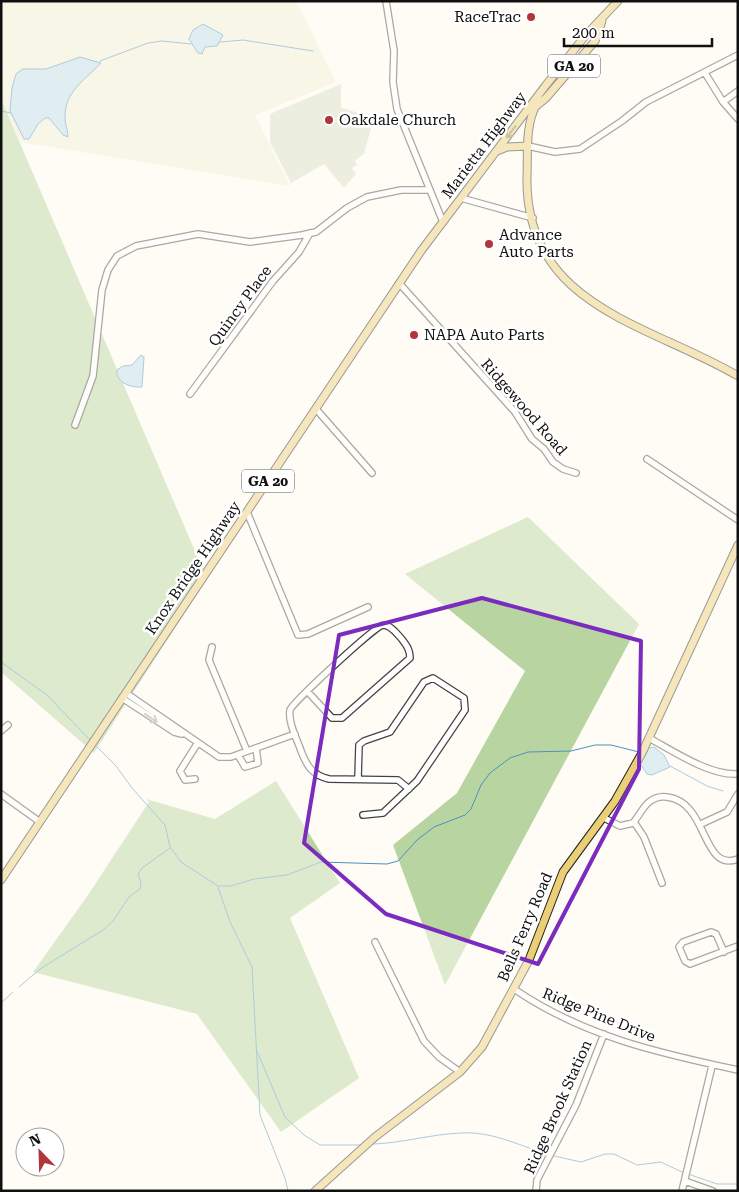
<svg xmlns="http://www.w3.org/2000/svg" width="739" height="1192" font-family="'Roboto Serif',serif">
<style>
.farmland{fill:#f2f0d6}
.forest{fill:#b8d5a1}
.cemetery{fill:#d7dfc6}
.water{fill:#bdddf0;stroke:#4c91c0}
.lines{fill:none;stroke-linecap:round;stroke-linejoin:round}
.stream{stroke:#4c91c0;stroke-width:1}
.minor-casing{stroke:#434343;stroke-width:8}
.major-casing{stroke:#212121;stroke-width:9}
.minor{stroke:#fff;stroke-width:5.5}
.major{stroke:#eacf77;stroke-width:7}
.oneway{stroke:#887949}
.oneway2{stroke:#9f9f9f}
.marked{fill:none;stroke:#7b2cbf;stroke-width:4;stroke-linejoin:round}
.poi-dot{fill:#b2353b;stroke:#fff;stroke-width:2}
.labels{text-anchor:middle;stroke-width:5;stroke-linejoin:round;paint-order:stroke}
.shield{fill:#fff;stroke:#585858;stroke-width:1}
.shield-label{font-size:14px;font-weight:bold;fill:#101010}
.poi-label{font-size:15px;fill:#101010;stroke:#fff;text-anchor:start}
.street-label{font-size:15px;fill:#101010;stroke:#fff}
</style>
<rect width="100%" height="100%" fill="#fefcf4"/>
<path class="farmland" d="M 1,1 L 296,1 L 336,82 L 255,115 L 290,186 L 20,142 L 1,99 Z"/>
<path class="forest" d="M 1,99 L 207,579 L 94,753 L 1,672 Z
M 528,517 L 639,624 L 445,985 L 393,845 L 457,793 L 525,671 L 405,574 Z
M 276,781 L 340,883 L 290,918 L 359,1078 L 281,1132 L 197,1014 L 33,972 L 88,895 L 149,802 L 146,799 L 215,819 Z"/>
<path class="cemetery" d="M 341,84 L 341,108 L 374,117 L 364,154 L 355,160 L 357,165 L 352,168 L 356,174 L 344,188 L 324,164 L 291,183 L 270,142 L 270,114 Z"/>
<path class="water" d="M 203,24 L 223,35 L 217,46 L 205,47 L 202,54 L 198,53 L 189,39 L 193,30 Z
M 80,57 L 101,63 C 85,80 64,92 65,118 C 65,125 68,130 68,137 L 63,135 L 49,118 L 45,118 L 38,124 L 29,139 L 24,139 L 10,111 L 12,88 L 16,74 L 23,69 L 46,69 Z
M 141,355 L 144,357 L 142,387 C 131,388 116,383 117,370 L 123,366 L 132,365 Z
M 654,747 L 664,755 L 670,767 L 652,775 L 647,774 L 639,762 L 644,749 Z"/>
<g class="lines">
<path class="stream" d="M 220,42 L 243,40 L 313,51
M 100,61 L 148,43 L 162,41 L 191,44
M 1,111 L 11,113
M 1,662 L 47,695 L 90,740
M 95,745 L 116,766 L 132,788 L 165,825 L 170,847 L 181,862 L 218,886 L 231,886 L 254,879 L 287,875 L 321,862 L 387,864 L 398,861 L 417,840 L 434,827 L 465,815 L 471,809 L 481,785 L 490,773 L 510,758 L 528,752 L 571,751 L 595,745 L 611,745 L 639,752
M 670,766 L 707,786 L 723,791
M 218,887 L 230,922 L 252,967 L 260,1115 L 285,1178 L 288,1191
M 19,987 L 40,969 L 103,930 L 113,921 L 129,897 L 140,889 L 141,883 L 138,874 L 142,868 L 170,848
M 1,1003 L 13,992
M 256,1049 L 285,1117 L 304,1135 L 320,1145 L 361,1145
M 374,1144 C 403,1143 432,1134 461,1133 C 489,1131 517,1144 543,1153
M 554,1156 L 581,1162 L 605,1154 L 614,1154 L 637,1165 L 661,1162 L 684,1173
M 688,1174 L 717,1184 L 738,1184"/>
<defs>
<path id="minor" d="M 386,1 L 394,51 L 393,82 L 397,109 L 443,222
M 705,73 L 723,102 L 738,119
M 723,102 L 738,91
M 528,146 L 555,152 L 580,149 L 622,121 L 646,102 L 738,55
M 461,198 L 533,218
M 399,283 L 515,412 L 532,439 L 544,449 L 553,462 L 563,469 L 576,473
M 190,394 L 273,281 L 299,252 L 310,233
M 316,409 L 372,473
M 75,425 L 93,376 L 102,290 L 108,270 L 117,256 L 136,246 L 198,234 L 250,242 L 302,235 L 316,232 L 347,208 L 367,197 L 401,190 L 429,190
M 647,459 L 738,520
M 247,512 L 298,635 L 308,634 L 368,607
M 212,647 L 209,660 L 247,751
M 307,691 L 332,718 L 342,718 L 410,658 C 410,649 406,645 401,638 C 396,633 391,625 383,625 C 375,626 292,703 290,710 C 288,723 297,739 301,751 C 307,766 312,775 329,779 L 398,780 L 409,789
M 126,693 L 219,757 L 231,757 L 295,734
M 122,698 L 174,732 L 182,734
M 1,731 L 8,725
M 649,738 C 673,751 710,776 738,774
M 238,755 L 245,767 L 258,763 L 256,748
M 195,779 L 185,780 L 180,771 L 197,744
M 358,779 L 359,745 L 364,741 L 390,732 L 424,682 L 433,678 L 464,698 L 465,710 L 417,781 L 383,813 L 363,815
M 1,794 L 40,822
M 604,818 L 620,826 L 633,823 C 638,817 643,807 649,802 C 654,798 661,796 667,797 C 709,802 701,873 738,859
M 634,822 L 644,837 L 662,883
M 701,824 L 727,812 L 738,794
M 375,942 L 424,1041 L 439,1057 L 460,1072
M 724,952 L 716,934 L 711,932 L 683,942 L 679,947 L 685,961 L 690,964 L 735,947 L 738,946
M 514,989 C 583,1036 658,1053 738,1070
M 685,1181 L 713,1191
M 536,1191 L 537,1180 L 576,1105 L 604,1034
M 682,1191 L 712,1066"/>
<path id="major" d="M 536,105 C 525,127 528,152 527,176 C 524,307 650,324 738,376
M 535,107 L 546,98 L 595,41 L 602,21
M 497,151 L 507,147 L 528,146
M 1,880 L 421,251 L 546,85 L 585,36 L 618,1
M 315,1191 L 375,1137 L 460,1072 L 482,1047 L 529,960 L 563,872 L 615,801 L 642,753 L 738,545"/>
</defs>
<use href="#minor" class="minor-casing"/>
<use href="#major" class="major-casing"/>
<use href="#minor" class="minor"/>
<use href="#major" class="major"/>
</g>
<defs><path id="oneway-shaft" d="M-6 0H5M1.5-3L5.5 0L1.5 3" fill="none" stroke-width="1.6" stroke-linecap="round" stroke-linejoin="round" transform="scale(1.25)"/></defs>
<use class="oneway" href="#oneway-shaft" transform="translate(511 132) rotate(127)"/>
<use class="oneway2" href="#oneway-shaft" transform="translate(151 718) rotate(34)"/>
<path d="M0 0H739V1192H0ZM 482,598 L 641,641 L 639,769 L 538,964 L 386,914 L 304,843 L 339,635 Z" fill="#fefcf4" fill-opacity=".55" fill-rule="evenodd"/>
<path class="marked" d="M 482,598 L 641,641 L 639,769 L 538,964 L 386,914 L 304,843 L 339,635 Z"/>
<g class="poi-dot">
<circle cx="531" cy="17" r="5"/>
<circle cx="329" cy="120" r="5"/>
<circle cx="489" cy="244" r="5"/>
<circle cx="414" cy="335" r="5"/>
</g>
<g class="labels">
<g class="shield">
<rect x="548" y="54.5" width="52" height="23" rx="4"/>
<rect x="242" y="469.5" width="52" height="23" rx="4"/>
</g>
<g class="shield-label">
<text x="574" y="71">GA 20</text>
<text x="268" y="486">GA 20</text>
</g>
<g class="poi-label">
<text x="521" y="22" text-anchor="end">RaceTrac</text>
<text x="339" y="125">Oakdale Church</text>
<text x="499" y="240">Advance<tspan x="499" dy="17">Auto Parts</tspan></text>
<text x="424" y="340">NAPA Auto Parts</text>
</g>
<g class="street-label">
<text transform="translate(484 145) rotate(-53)" y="5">Marietta Highway</text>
<text transform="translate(240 306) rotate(-54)" y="5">Quincy Place</text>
<text transform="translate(524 407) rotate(49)" y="5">Ridgewood Road</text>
<text transform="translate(193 568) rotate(-56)" y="5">Knox Bridge Highway</text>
<text transform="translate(525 927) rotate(-67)" y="5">Bells Ferry Road</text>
<text transform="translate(599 1015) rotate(22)" y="5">Ridge Pine Drive</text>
<text transform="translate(558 1107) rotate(-66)" y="5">Ridge Brook Station</text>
</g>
</g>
<rect width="739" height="1192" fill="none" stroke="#101010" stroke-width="5"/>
<g transform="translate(40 1152) rotate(337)"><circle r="24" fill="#ffffff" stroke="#9f9f9f"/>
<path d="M0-4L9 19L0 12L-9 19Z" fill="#b2353b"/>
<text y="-8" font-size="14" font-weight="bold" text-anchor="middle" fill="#101010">N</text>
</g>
<path d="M564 38v8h148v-8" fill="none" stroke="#101010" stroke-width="2.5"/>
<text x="572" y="38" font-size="15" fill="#101010" stroke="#ffffff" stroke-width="4" paint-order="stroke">200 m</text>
</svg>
